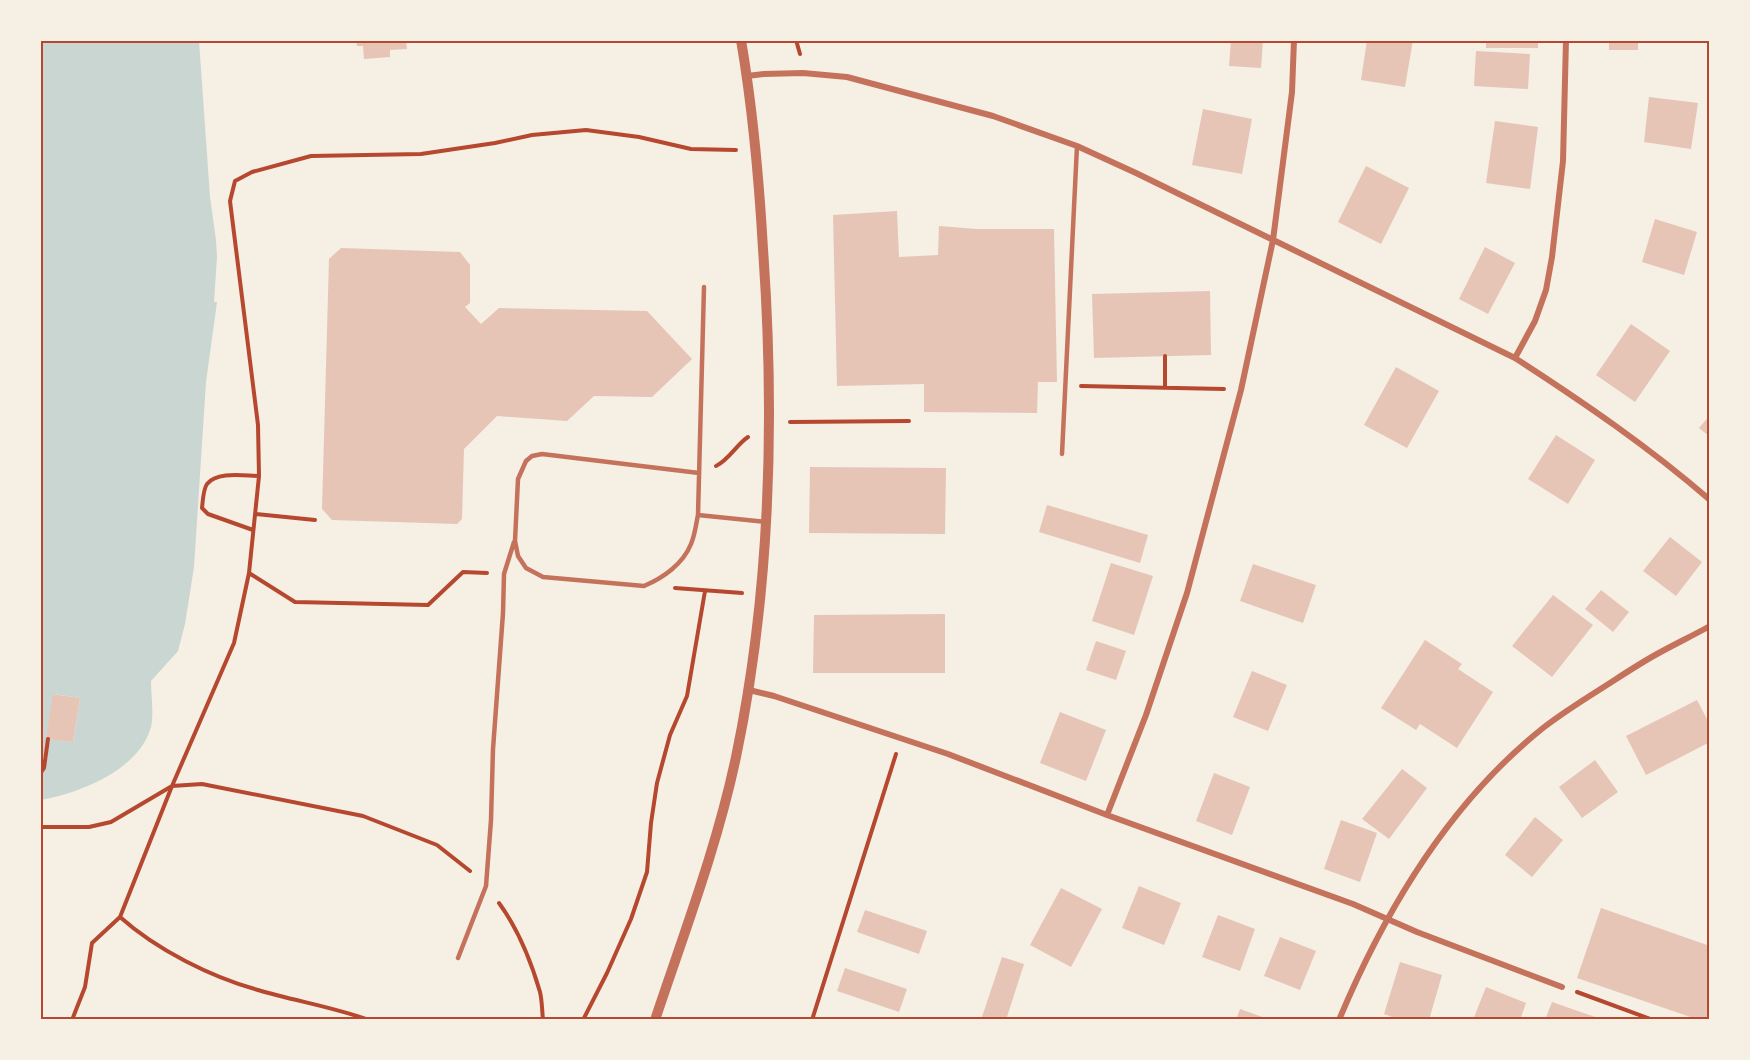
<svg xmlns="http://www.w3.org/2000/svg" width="1750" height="1060" font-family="Jost,sans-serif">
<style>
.water{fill:#c9d6d2}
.building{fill:#e6c5b7}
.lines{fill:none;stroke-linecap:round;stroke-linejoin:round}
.path{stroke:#b5482f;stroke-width:4}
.service{stroke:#c5725c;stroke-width:4.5}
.minor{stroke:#c5725c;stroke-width:6}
.tertiary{stroke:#c5725c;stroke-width:10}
.neatline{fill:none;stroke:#b5482f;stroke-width:2}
</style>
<rect width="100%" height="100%" fill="#f6efe4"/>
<path class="water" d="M 41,41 L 199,41 L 210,197 L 216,240 L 217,257 L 214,302 L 217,302 L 206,382 L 194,567 L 185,624 L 178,651 L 151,681 C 151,694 154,715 151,727 C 139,770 80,793 41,800 L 41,777 L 45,769 L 50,739 L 73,742 L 80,698 L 54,694 L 42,767 L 41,771 Z"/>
<path class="building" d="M 356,40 L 406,40 L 407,49 L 390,50 L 390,57 L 364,59 L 363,46 L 357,46 Z
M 1231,40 L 1263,40 L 1261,68 L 1229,66 Z
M 1367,40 L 1413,40 L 1405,87 L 1361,80 Z
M 1486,40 L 1538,40 L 1538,48 L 1486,48 Z
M 1609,40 L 1638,40 L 1638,50 L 1609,50 Z
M 1476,51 L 1530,54 L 1528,89 L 1474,86 Z
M 1649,97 L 1698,103 L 1691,149 L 1644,142 Z
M 1203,109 L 1252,119 L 1242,174 L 1192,165 Z
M 1495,121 L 1538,127 L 1530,189 L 1486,183 Z
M 1366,166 L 1409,188 L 1381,244 L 1338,222 Z
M 897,211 L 899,257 L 938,255 L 939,226 L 977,229 L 1054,229 L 1057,382 L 1038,382 L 1037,413 L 924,412 L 924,384 L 837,386 L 833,215 Z
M 1655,219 L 1697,232 L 1684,275 L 1642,262 Z
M 1485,247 L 1515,263 L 1488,314 L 1459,299 Z
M 341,248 L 460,252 L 470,265 L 470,303 L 465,307 L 481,324 L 499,308 L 647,311 L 692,359 L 652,397 L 594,396 L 567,421 L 497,416 L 464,449 L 462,519 L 457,524 L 332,520 L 322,509 L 329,259 Z
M 1210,291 L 1211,355 L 1094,358 L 1092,294 Z
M 1631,324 L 1670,351 L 1635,402 L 1596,375 Z
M 1396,367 L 1439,391 L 1407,448 L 1364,425 Z
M 1710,415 L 1710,437 L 1699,428 Z
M 1556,435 L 1595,460 L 1568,504 L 1528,479 Z
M 810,467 L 946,468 L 945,534 L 809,533 Z
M 1047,505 L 1148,535 L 1140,563 L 1039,532 Z
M 1670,537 L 1702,562 L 1676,596 L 1643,571 Z
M 1111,563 L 1153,576 L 1134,635 L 1092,621 Z
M 1253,564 L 1316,585 L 1303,623 L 1240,601 Z
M 1601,590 L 1629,612 L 1613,632 L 1585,609 Z
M 1553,595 L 1593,625 L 1552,677 L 1512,646 Z
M 945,614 L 945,673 L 813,673 L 814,615 Z
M 1425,640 L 1462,664 L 1458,669 L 1493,692 L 1457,748 L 1420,724 L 1416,730 L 1381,708 Z
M 1096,641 L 1126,651 L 1116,680 L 1086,670 Z
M 1252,671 L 1287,685 L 1268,731 L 1233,717 Z
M 53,694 L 80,698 L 73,742 L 46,739 Z
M 1697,700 L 1710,725 L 1710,742 L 1646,775 L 1626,736 Z
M 1060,712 L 1106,730 L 1086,781 L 1040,763 Z
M 1595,760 L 1618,792 L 1582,818 L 1559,787 Z
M 1402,769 L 1427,788 L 1389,839 L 1362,819 Z
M 1214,773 L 1250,787 L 1232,835 L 1196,821 Z
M 1535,817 L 1563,840 L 1532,877 L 1505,855 Z
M 1341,820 L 1377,833 L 1360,882 L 1324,869 Z
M 1139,886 L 1181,903 L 1164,945 L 1122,928 Z
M 1061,888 L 1102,909 L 1071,967 L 1030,945 Z
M 1601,908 L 1710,946 L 1710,1020 L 1699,1020 L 1577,978 Z
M 865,910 L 927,931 L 919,954 L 857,932 Z
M 1218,915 L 1255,929 L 1240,971 L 1202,957 Z
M 1280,937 L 1316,951 L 1300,990 L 1264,976 Z
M 1002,957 L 1024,964 L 1006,1020 L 981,1020 Z
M 1400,962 L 1442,975 L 1429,1020 L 1400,1020 L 1384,1014 Z
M 845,968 L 907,989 L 899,1012 L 837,991 Z
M 1486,987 L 1526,1003 L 1520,1020 L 1473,1020 Z
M 1552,1002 L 1601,1019 L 1601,1020 L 1545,1020 Z
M 1240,1009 L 1268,1019 L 1268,1020 L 1236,1020 Z"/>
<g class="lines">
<path class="path" d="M 796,40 L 800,54
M 1081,386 L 1224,389
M 1165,387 L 1165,356
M 790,422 L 909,421
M 716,466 C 729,460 736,445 748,437
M 256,514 L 315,520
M 253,530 L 208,514 L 202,508 C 203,500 203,490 207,484 C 217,471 245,476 259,476
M 249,573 L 295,602 L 428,605 L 463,572 L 487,573
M 675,588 L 742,593
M 40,774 L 44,768 L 48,739
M 40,827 L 89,827 L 111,822 L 172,786 L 234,643 L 249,573 L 259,476 L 258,425 L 230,201 L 235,181 L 252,172 L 311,156 L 421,154 L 495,143 L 532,135 L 586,130 L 639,137 L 691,149 L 736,150
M 499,903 C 518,929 531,961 540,992 C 542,1000 542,1010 543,1020
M 120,917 C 157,950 211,977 258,990 C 295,1001 333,1007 369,1020
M 1577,992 L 1653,1020
M 72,1020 L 85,987 L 92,943 L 120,917 L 172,786 L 202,784 L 363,816 L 437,845 L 470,871
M 583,1020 L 607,973 L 631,919 L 647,872 L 651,823 L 657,783 L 670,735 L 687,696 L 705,591
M 812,1020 L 896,754"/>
<path class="service" d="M 704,287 L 698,515 L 766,522
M 1062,454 L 1077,146
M 698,515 C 696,524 695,535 691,544 C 683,564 663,578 644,586 L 543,577 L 526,568 L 518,556 L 515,541 L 518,479 L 526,461 L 532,456 L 542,454 L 699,473
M 458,958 L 486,886 L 491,820 L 493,749 L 503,613 L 504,574 L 514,542"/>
<path class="minor" d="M 747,76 L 764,74 L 803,73 L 847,77 L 993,116 L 1077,146 L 1136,173 L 1515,358 C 1583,402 1649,447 1710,500
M 1515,358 L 1535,321 L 1546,290 L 1552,257 L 1563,161 L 1566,40
M 749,690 L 774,696 L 948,754 L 1107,815 L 1353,904 L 1417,932 L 1562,987
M 1107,815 L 1146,715 L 1187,593 L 1241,390 L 1273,240 L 1292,92 L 1294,40
M 1339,1020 C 1385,910 1449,803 1543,728 C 1561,714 1580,702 1599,690 C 1618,678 1637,665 1657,654 C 1675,644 1692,636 1710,626"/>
<path class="tertiary" d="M 655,1020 C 684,933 717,847 736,757 C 771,590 775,418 763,249 C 759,179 753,110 741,40"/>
</g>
<rect width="1750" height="1060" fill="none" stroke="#f6efe4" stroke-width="84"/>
<rect x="42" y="42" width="1666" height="976" class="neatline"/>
</svg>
